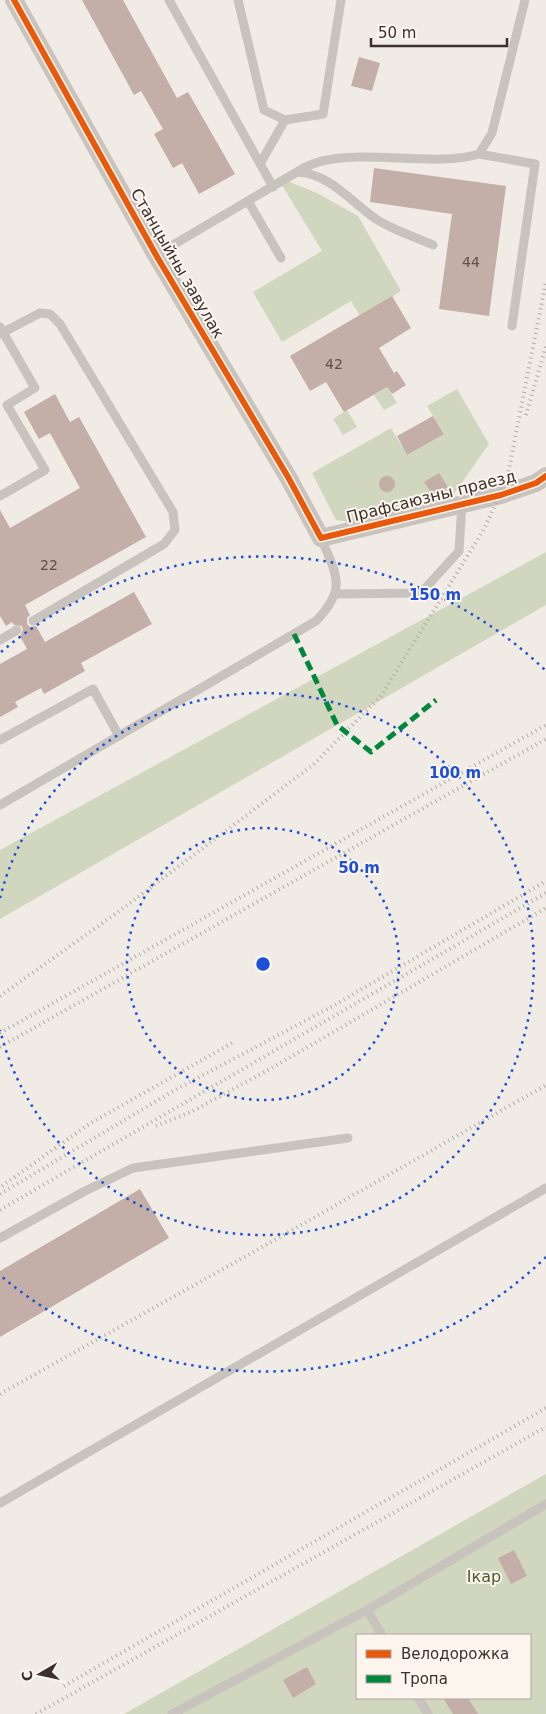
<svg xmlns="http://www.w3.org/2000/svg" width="546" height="1714" font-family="'DejaVu Sans',sans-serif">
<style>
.green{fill:#d1d6bf;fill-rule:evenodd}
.building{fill:#c3afa7}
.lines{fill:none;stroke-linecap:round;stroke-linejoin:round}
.lane{stroke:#c9c3be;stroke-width:9}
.street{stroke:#c9c3be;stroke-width:18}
.rail{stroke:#b1aca8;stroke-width:4;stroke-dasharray:1 4;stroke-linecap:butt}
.quiet{stroke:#00873e;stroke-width:5;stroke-dasharray:10 5;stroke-linecap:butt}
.cycleway-casing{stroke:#fbf5ee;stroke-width:9}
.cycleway{stroke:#e8590c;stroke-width:6}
.ring{fill:none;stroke:#1d4ed8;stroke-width:2.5;stroke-dasharray:2.5 5}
.labels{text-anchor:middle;stroke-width:4;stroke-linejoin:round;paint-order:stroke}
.number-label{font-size:14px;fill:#5d504a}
.street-label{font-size:16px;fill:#3b302b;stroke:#fbf5ee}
.park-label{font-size:16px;fill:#4a5a2e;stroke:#fbf5ee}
.centre{fill:#1d4ed8;stroke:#fbf5ee;stroke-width:2.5}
.ring-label{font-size:15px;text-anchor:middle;font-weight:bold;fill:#1d4ed8;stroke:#fbf5ee;stroke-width:4;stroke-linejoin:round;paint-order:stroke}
</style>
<rect width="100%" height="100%" fill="#f0ebe5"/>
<path class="green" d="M 277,177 L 317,193 L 358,216 L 401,291 L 360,316 L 351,301 L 282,342 L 253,292 L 322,251 Z
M 387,387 L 397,403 L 384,410 L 374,395 Z
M 457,389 L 489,444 L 451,498 L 350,522 L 336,520 L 312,473 L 391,428 L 407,455 L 444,433 L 427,406 Z
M 347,410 L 357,427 L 343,435 L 333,419 Z
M 546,552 L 546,605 L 0,919 L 0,850 Z
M 546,1474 L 546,1714 L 124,1714 ZM 357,1635 L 530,1635 L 530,1698 L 357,1698 Z"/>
<path class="building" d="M 82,0 L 123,0 L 177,98 L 188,92 L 235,174 L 199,194 L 182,163 L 173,168 L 154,134 L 163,129 L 141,91 L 134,95 Z
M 359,57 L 380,63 L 372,91 L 351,86 Z
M 374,168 L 506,186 L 489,316 L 439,309 L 452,214 L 370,202 Z
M 392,296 L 411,328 L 379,348 L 394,373 L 397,371 L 406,385 L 392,394 L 387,387 L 344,412 L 326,382 L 310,391 L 290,356 Z
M 55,394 L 70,422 L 79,417 L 146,537 L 25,605 L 30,615 L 27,618 L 27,624 L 30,627 L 36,626 L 45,642 L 134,592 L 152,624 L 81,663 L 85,671 L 44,694 L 41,688 L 15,702 L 18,707 L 0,717 L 0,664 L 27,649 L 20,636 L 23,630 L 22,626 L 14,625 L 12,622 L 6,626 L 0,616 L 0,510 L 10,528 L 80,488 L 50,433 L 39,439 L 24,412 Z
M 433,416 L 444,434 L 407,455 L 397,436 Z
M 439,473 L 448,487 L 433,495 L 424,482 Z
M379 484a8 8 0 1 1 16 0a8 8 0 1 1-16 0Z
M 140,1189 L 169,1238 L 0,1337 L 0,1271 Z
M 514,1550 L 527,1576 L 511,1584 L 498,1558 Z
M 307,1667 L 316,1684 L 293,1698 L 283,1680 Z
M 443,1698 L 468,1698 L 478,1714 L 453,1714 Z"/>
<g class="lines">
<path class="lane" d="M 169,0 L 273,187
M 238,0 L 264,110 L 285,120 L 323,114 L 341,0
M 479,154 L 535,164 L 512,326
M 260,164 L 285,120
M 297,172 C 341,141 426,170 479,154 L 492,133 L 525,0
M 248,201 L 281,258
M 156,255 L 297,172 C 329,173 351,202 376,219 C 393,230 415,237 433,245
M 0,327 L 35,388 L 7,405 L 45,470 L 0,496
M 0,334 L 40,313 L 50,314 L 60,324 L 173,512 L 175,530 L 164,544 L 33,621
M 336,594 L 421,593 L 459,551 L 462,504
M 0,640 L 17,630
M 0,740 L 93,689 L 119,736
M 0,805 L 316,621 C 347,589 337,576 321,538
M 0,1238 L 85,1191 L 133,1168 L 348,1138
M 0,1503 L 546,1188
M 382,1635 L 367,1610 L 546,1504
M 418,1698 L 428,1714
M 172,1714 L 367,1610"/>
<path class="street" d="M 14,0 L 156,255 L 288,477 L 321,538 L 501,495 L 536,483 L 546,476"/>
<path class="rail" d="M 526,415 L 546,346
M 0,996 L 118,912 L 313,765 L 381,696 L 484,529 L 507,479 L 546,281
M 0,1033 L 546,725
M 0,1047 L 546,739
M 156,1126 L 193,1111 L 277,1065 L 546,908
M 2,1186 L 89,1124 L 232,1043
M 0,1194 L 175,1090 L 333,1006 L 546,881
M 0,1210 L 546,893
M 0,1394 L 280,1237 L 546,1085
M 64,1686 L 546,1408
M 36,1714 L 546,1427"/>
<path class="quiet" d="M 294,634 L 337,725 L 371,752 L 436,700"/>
<defs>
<path id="cycleway" d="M 14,0 L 156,255 L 288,477 L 321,538 L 501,495 L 536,483 L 546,476"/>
</defs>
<use href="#cycleway" class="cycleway-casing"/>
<use href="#cycleway" class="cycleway"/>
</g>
<g class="ring">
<circle cx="263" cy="964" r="136"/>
<path d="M0 898A271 271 0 1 1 0 1030"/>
<path d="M546 1257A407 407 0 0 1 1 1276M1 652A407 407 0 0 1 546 671"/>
</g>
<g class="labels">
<g class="number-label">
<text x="471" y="267">44</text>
<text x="334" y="369">42</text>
<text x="49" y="570">22</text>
</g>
<g class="street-label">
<text transform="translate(178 263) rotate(60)" y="6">Станцыйны завулак</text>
<text transform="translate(431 496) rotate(-14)" y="6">Прафсаюзны праезд</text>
</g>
<g class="park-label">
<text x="484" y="1582">Ікар</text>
</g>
</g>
<circle cx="263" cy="964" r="8" class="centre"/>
<g class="ring-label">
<text x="435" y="600">150 m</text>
<text x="455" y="778">100 m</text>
<text x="359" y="873">50 m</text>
</g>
<rect x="356" y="1634" width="175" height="65" fill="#fbf5ee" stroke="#aea6a0"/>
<rect x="366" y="1650" width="25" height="8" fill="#e8590c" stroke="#aea6a0"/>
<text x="401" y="1659" font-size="15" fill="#3b302b">Велодорожка</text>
<rect x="366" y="1675" width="25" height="8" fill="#00873e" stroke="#aea6a0"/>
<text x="401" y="1684" font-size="15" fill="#3b302b">Тропа</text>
<g transform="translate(40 1674) rotate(261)" stroke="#fbf5ee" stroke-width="4" paint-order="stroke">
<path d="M0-4L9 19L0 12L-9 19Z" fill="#3b302b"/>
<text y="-8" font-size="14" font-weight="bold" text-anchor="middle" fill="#3b302b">С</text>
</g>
<path d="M371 38v8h136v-8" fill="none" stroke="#3b302b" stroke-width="2.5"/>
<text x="378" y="38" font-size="15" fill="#3b302b" stroke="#fbf5ee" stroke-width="4" paint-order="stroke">50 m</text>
</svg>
